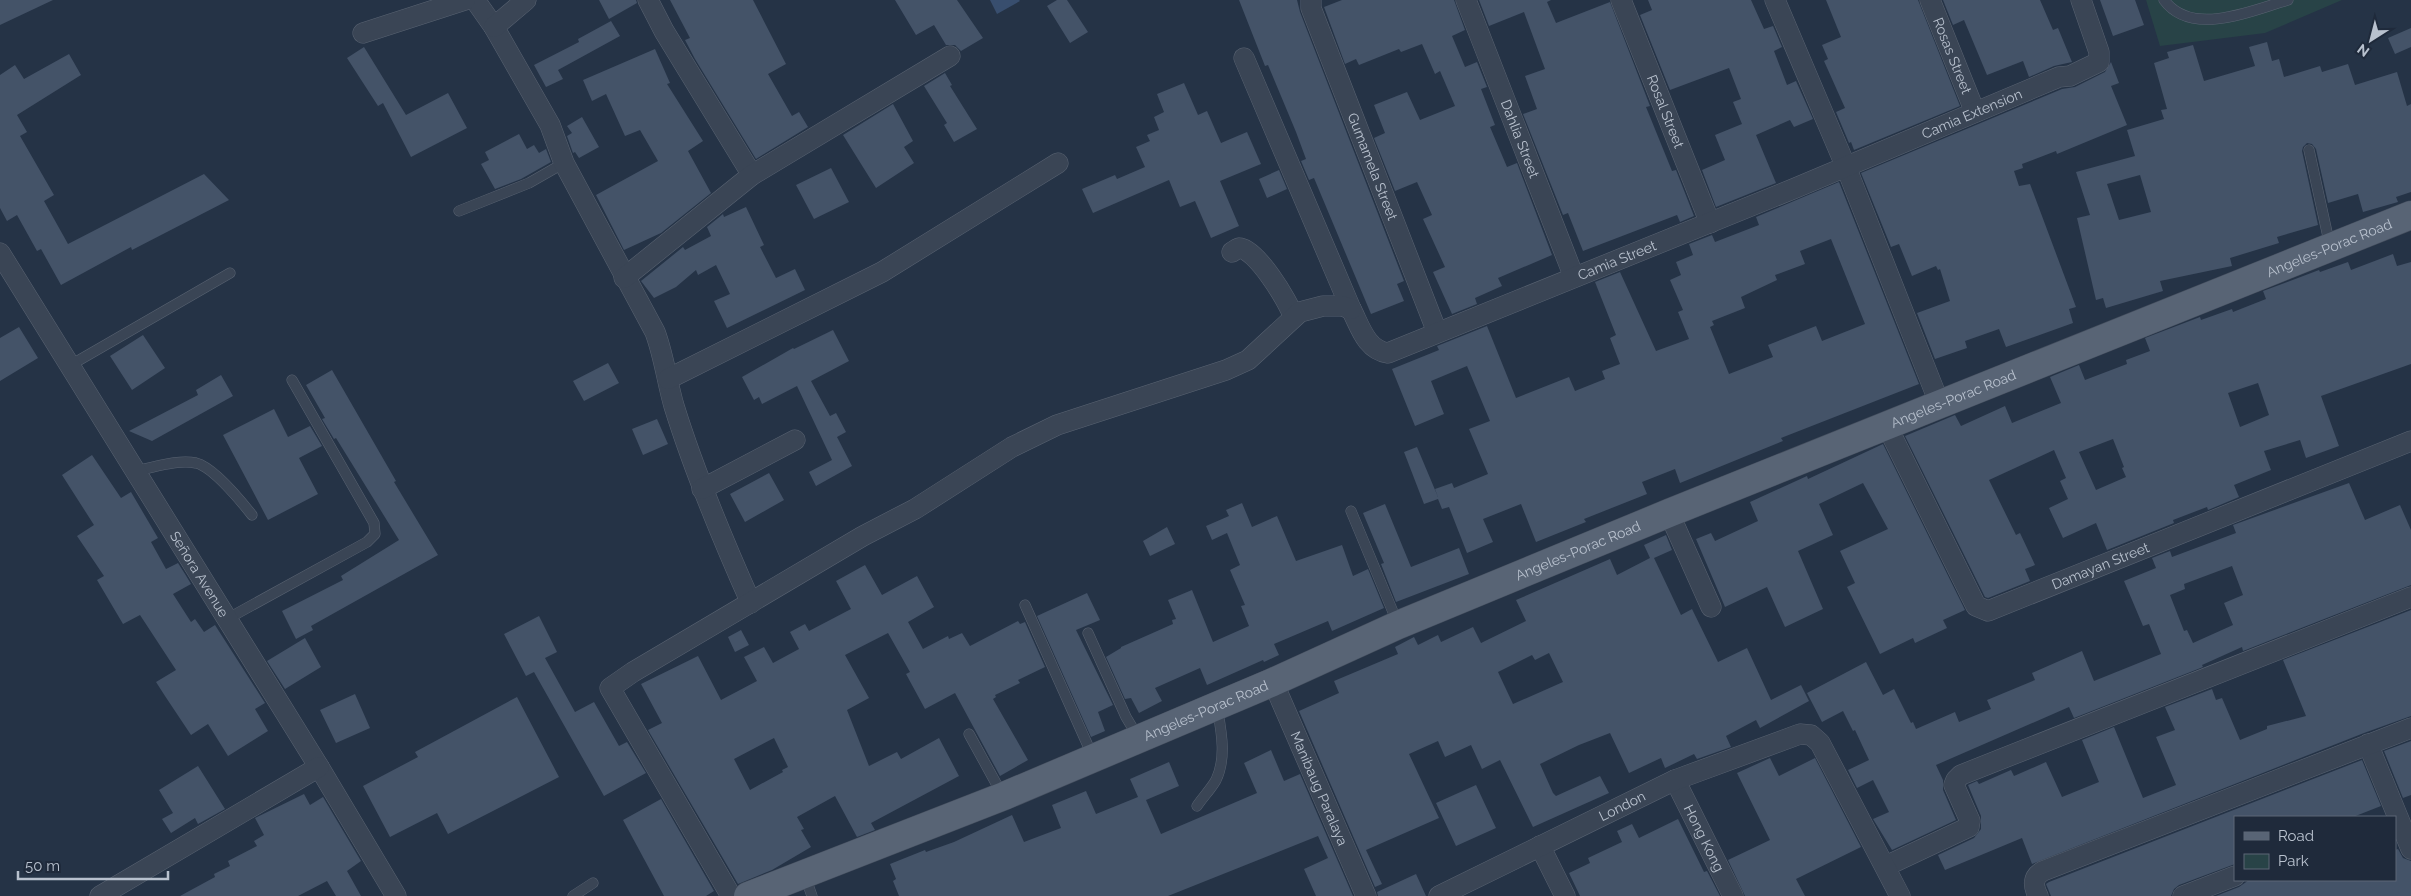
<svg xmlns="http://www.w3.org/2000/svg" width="2411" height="896" font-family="Raleway,sans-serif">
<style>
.green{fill:#284347}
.water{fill:#384e6e}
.building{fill:#445368;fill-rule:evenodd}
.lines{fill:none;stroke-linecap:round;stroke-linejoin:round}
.service-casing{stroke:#596372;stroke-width:11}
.minor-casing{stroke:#596372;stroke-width:21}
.primary-casing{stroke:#444e5e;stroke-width:29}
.service{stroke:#3a4555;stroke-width:10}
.minor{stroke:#3a4555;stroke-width:20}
.primary{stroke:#586475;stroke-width:28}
.labels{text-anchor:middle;stroke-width:4.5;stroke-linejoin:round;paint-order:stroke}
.street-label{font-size:14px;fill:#b8c1ce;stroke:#1f2a3b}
</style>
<rect width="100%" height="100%" fill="#253346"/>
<path class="green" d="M 2146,0 L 2342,0 L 2265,33 L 2160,46 Z"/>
<path class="water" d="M 990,0 L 1019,0 L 1020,1 L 997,14 Z"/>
<path class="building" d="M 0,0 L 53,0 L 0,25 Z
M 599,0 L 636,0 L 637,3 L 609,19 Z
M 670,0 L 753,0 L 786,64 L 768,74 L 792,116 L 799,112 L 808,127 L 756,159 L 695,59 L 685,40 L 690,38 Z
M 895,0 L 957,0 L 983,38 L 961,51 L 955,45 L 946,45 L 934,25 L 916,35 Z
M 1057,0 L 1067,0 L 1088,32 L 1070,43 L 1047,6 Z
M 1239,0 L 1297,0 L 1300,12 L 1404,281 L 1397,284 L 1404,301 L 1371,314 L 1314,178 L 1309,180 L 1301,161 L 1306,159 L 1296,132 L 1268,65 L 1265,66 Z
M 1342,0 L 1454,0 L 1465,30 L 1452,36 L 1465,67 L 1477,62 L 1487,87 L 1481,89 L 1495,125 L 1490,127 L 1507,167 L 1517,163 L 1552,255 L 1498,278 L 1502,286 L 1475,298 L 1477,304 L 1452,314 L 1433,272 L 1445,267 L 1423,219 L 1432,215 L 1417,182 L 1395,191 L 1374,138 L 1385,133 L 1374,105 L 1407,92 L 1420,120 L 1455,106 L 1440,71 L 1435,74 L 1422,44 L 1401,52 L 1399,49 L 1359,65 L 1356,59 L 1345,64 L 1324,7 Z
M 1479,0 L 1551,0 L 1547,2 L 1556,23 L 1610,2 L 1650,106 L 1646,107 L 1672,171 L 1676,170 L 1694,216 L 1680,222 L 1677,215 L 1583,251 L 1568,213 L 1563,215 L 1523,114 L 1537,109 L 1525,76 L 1545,69 L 1524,12 L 1489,26 Z
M 1648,0 L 1751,0 L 1764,29 L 1773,26 L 1782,47 L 1774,51 L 1787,85 L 1796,81 L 1813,119 L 1794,127 L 1790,120 L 1756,135 L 1776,183 L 1716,207 L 1702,170 L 1725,160 L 1715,135 L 1742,124 L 1733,102 L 1741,99 L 1729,68 L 1670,90 L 1640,15 L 1652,10 Z
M 1826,0 L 1918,0 L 1960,106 L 1854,150 L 1851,142 L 1849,143 L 1836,112 L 1845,108 L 1824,61 L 1828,59 L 1822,45 L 1841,37 Z
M 1943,0 L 2040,0 L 2053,30 L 2058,28 L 2072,62 L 2054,66 L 2029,77 L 2023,61 L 1987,75 L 1964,20 L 1953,25 Z
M 2100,0 L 2135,0 L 2144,25 L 2113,36 Z
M 611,21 L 620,36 L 558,70 L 563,79 L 546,87 L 534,65 L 579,42 L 578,39 Z
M 2411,28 L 2411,47 L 2395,54 L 2388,38 Z
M 2267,42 L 2272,61 L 2279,59 L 2284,77 L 2320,66 L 2322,72 L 2348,64 L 2355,85 L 2397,72 L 2407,106 L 2411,104 L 2411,192 L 2396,197 L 2398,202 L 2363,212 L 2358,194 L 2328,203 L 2316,149 L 2312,144 L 2307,143 L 2303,147 L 2302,151 L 2318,225 L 2277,237 L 2279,243 L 2230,258 L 2232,266 L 2160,281 L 2163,291 L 2106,308 L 2103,298 L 2096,300 L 2077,218 L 2090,215 L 2076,172 L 2135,156 L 2127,130 L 2164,119 L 2161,110 L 2167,109 L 2154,63 L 2169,58 L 2167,52 L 2193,45 L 2204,81 L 2255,66 L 2249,47 ZM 2140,175 L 2151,212 L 2119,220 L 2107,184 Z
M 364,47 L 406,115 L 448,93 L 467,128 L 411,157 L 383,103 L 378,106 L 347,58 Z
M 655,49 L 670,83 L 667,84 L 703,141 L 688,151 L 711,193 L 661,233 L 624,250 L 596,195 L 658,161 L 640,130 L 625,136 L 606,94 L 592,101 L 583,80 Z
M 69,54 L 81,75 L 17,115 L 27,132 L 20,136 L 54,195 L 44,201 L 68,244 L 204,174 L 229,200 L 132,250 L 131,247 L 61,285 L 41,249 L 37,251 L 17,215 L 7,221 L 0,208 L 0,75 L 15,65 L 24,79 Z
M 2111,62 L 2119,83 L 2111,86 L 2127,125 L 2057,154 L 2056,151 L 2022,164 L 2023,168 L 2014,171 L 2019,186 L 2030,184 L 2076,307 L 2069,309 L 2073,323 L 2006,347 L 1999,329 L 1965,341 L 1967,348 L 1935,359 L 1917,313 L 1950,301 L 1940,269 L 1938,270 L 1936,266 L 1912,276 L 1899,244 L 1891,247 L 1861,173 L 2062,89 L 2075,87 L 2105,72 Z
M 945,73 L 952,85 L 950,86 L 977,129 L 954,142 L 944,125 L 947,123 L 924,86 Z
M 1184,83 L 1198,115 L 1207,111 L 1221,143 L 1247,132 L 1261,164 L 1220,181 L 1239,226 L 1211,238 L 1195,201 L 1180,207 L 1169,180 L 1093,213 L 1082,189 L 1115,175 L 1117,179 L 1145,167 L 1136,147 L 1150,141 L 1147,135 L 1159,130 L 1154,117 L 1164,112 L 1157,94 Z
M 893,104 L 913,141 L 904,147 L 914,163 L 876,188 L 843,135 Z
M 582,117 L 599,147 L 579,158 L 575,152 L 573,153 L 567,136 L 572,133 L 567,126 Z
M 519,134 L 527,149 L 534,145 L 539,153 L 546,149 L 551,162 L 521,179 L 495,189 L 481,164 L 489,160 L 485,152 Z
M 831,168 L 849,202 L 814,219 L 796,185 Z
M 1279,170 L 1287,189 L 1267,198 L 1259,179 Z
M 1839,182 L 1919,384 L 1781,438 L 1783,441 L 1680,483 L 1675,469 L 1642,482 L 1647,494 L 1584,519 L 1586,522 L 1536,542 L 1521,504 L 1483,519 L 1493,542 L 1467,553 L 1449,507 L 1442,509 L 1438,499 L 1424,504 L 1404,452 L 1417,447 L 1438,497 L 1435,489 L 1452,483 L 1454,488 L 1488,474 L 1469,429 L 1490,421 L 1467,366 L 1431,381 L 1444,414 L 1415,426 L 1392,369 L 1439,350 L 1437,346 L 1487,326 L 1516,398 L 1569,377 L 1575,391 L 1605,379 L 1602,371 L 1620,364 L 1610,338 L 1616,335 L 1595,282 L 1620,272 L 1656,351 L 1689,339 L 1678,312 L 1683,310 L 1670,280 L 1681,275 L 1676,262 L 1693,255 L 1689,244 L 1712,235 L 1715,242 L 1759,225 L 1756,217 ZM 1831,239 L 1865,324 L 1822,341 L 1816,326 L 1768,345 L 1773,357 L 1729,374 L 1710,327 L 1714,325 L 1712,321 L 1745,308 L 1741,297 L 1777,280 L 1775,275 L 1805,264 L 1800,251 Z
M 746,207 L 764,245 L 760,247 L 776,278 L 795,269 L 805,290 L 727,328 L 714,301 L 730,294 L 716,265 L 698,275 L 696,270 L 676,287 L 654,298 L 641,281 L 683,247 L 685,250 L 711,236 L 707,227 L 723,214 L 724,217 Z
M 2393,254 L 2397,266 L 2411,262 L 2411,364 L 2321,396 L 2339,446 L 2306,458 L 2300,440 L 2264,451 L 2271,470 L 2234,485 L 2239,497 L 2208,510 L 2207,507 L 2173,520 L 2174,523 L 2107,550 L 2096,523 L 2063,538 L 2049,508 L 2068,499 L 2060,481 L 2066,478 L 2054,450 L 1989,480 L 2016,535 L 2020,533 L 2035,565 L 2025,569 L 2030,581 L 1988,598 L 1985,597 L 1905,436 L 1955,415 L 1961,426 L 2005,406 L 2012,423 L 2061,403 L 2050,377 L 2079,365 L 2085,380 L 2127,364 L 2126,360 L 2150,351 L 2145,338 L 2200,317 L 2201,320 L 2232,309 L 2233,312 L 2266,299 L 2263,291 L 2319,270 L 2320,272 L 2348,262 L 2351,270 ZM 2258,383 L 2269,415 L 2240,427 L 2228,393 ZM 2113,439 L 2124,467 L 2122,468 L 2126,477 L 2096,490 L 2079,452 Z
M 19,327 L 38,358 L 0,381 L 0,338 Z
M 833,330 L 849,361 L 811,381 L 830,416 L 836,413 L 846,432 L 837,437 L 852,466 L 816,486 L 809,472 L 832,460 L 797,386 L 762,404 L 759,397 L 754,400 L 742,377 L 793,348 L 794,349 Z
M 143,335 L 165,368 L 132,390 L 110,356 Z
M 608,363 L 619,383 L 584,401 L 573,381 Z
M 332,370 L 396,481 L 394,482 L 438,555 L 311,626 L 313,630 L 296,639 L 282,611 L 343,580 L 341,576 L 399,540 L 336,438 L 334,439 L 322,419 L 325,418 L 306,385 Z
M 221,375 L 233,396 L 152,441 L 129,431 L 198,395 L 196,390 Z
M 274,409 L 288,437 L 310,426 L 322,446 L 299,458 L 318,494 L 268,520 L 223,435 Z
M 657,419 L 668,444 L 643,455 L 632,429 Z
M 1883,444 L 1965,610 L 1943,620 L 1947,628 L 1915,643 L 1913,638 L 1880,654 L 1847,587 L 1855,583 L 1840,551 L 1888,529 L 1863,483 L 1819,504 L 1833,535 L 1798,551 L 1823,609 L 1785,627 L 1767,587 L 1725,607 L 1696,539 L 1711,533 L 1715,541 L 1758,521 L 1750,502 L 1807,476 L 1808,479 Z
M 92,455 L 121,498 L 131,492 L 158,538 L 151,542 L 166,569 L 178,563 L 185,574 L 191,584 L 173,594 L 191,622 L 195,619 L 204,632 L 215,625 L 265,703 L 255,709 L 268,731 L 228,756 L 208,724 L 191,735 L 165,696 L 156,682 L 176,670 L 140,615 L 123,624 L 97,580 L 104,576 L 77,536 L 94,525 L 62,475 Z
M 769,473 L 784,500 L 745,522 L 730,494 Z
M 2349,483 L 2365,520 L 2400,505 L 2411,530 L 2411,585 L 2243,651 L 2242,647 L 2202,665 L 2203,667 L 2074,718 L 2069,707 L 1936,765 L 1943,780 L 1943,790 L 1956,820 L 1892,850 L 1873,819 L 1889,812 L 1873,780 L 1857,788 L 1848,770 L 1869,760 L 1855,730 L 1853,731 L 1843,711 L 1822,722 L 1807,693 L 1866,662 L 1883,695 L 1894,689 L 1911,723 L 1913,722 L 1916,729 L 1955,712 L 1959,722 L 1991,709 L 1987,700 L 2035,680 L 2032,673 L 2082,651 L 2094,681 L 2161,654 L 2149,624 L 2143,626 L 2124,581 L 2156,568 L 2152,558 L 2170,551 L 2172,557 L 2236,533 L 2233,525 ZM 2232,566 L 2243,595 L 2224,603 L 2233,625 L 2193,643 L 2187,630 L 2184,631 L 2170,595 L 2185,589 L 2184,584 Z
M 1242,503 L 1252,527 L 1277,516 L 1296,561 L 1342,545 L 1353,576 L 1368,569 L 1384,608 L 1332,631 L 1328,621 L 1274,644 L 1279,655 L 1264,662 L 1263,660 L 1207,685 L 1200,668 L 1155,688 L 1162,701 L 1139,713 L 1131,698 L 1125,699 L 1106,657 L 1121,648 L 1121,647 L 1173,624 L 1172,620 L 1176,619 L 1168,600 L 1192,590 L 1213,642 L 1249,626 L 1241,606 L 1245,605 L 1230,570 L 1240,565 L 1227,533 L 1212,540 L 1206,526 L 1229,516 L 1226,510 Z
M 1385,504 L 1411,567 L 1459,548 L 1469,574 L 1396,602 L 1381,564 L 1384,563 L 1363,513 Z
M 1167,527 L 1175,544 L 1150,556 L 1143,541 Z
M 1666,535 L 1672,550 L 1654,558 L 1681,615 L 1692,609 L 1718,662 L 1747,648 L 1771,700 L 1801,685 L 1809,701 L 1760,728 L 1756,720 L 1726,736 L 1731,747 L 1697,759 L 1694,754 L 1665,768 L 1661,758 L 1629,773 L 1610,733 L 1579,745 L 1540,764 L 1553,793 L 1556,796 L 1600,776 L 1609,793 L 1533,827 L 1500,760 L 1482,769 L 1471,745 L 1445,757 L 1438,741 L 1409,754 L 1439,818 L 1366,850 L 1382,884 L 1375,887 L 1299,711 L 1339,693 L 1334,681 L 1398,654 L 1395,647 L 1414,637 L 1418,645 L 1438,635 L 1441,642 L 1473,627 L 1481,643 L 1526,621 L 1516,600 L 1610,559 L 1617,575 L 1650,558 L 1644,545 ZM 1549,653 L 1563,682 L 1513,704 L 1498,672 L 1532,655 L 1535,660 Z
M 865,565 L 882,595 L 917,576 L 934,607 L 908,622 L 923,649 L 948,636 L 949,639 L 962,633 L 970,646 L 1018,621 L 1020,624 L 1025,622 L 1045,667 L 1018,680 L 1020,683 L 995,695 L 996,697 L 993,699 L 1028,760 L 1000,776 L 955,693 L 925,709 L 906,674 L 910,672 L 888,633 L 845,655 L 869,698 L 847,710 L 869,766 L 897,752 L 901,759 L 939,738 L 959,776 L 871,823 L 875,830 L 857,837 L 835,796 L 797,817 L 804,829 L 801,830 L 811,847 L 772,870 L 738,884 L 648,730 L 662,723 L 641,684 L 698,656 L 721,700 L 757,681 L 744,657 L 764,647 L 773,663 L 799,649 L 790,632 L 805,624 L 809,631 L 851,609 L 836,581 ZM 774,738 L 788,767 L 782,770 L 783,772 L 750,790 L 734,759 Z
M 1087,593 L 1100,620 L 1076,630 L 1113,705 L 1098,712 L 1105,731 L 1091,737 L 1037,616 Z
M 2411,610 L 2411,716 L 2364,733 L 2032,864 L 2022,838 L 1945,870 L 1938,855 L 1974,838 L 1981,829 L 1981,816 L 1968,785 L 1977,781 L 1979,784 L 2011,770 L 2014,776 L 2046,762 L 2062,797 L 2099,782 L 2082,740 L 2114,727 L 2143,798 L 2176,785 L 2156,737 L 2175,730 L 2165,707 L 2212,689 L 2216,700 L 2222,698 L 2240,740 L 2267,729 L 2267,726 L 2306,716 L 2283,660 Z
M 539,616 L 557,652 L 545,658 L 575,712 L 594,702 L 619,746 L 627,742 L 646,773 L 604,796 L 534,672 L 526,676 L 504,634 Z
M 741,630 L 749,645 L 735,652 L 728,637 Z
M 305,638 L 321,667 L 285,689 L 267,661 Z
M 355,694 L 370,728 L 336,743 L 320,710 Z
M 517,697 L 559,777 L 448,834 L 437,813 L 390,837 L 363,786 L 418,757 L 415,752 Z
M 2411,741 L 2411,795 L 2403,798 L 2384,751 Z
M 1271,750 L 1284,781 L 1300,774 L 1353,896 L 1316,896 L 1304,869 L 1328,858 L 1318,836 L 1168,896 L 899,896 L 893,881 L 896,879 L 890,864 L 925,850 L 926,852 L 954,842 L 1012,815 L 1024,842 L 1061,828 L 1052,805 L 1086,791 L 1096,814 L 1138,797 L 1130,779 L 1169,762 L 1179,786 L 1146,800 L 1161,834 L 1257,793 L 1244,763 Z
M 1770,758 L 1779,776 L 1815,758 L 1861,847 L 1796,879 L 1805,896 L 1745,896 L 1728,860 L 1770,840 L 1737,773 Z
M 2362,760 L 2381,806 L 2353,817 L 2235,817 L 2235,864 L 2179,885 L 2174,889 L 2171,896 L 2051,896 L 2046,884 L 2049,882 Z
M 198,766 L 225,809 L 198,824 L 195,818 L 171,833 L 162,819 L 173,813 L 159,790 Z
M 1476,785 L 1496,828 L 1456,846 L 1436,803 Z
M 304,794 L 310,805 L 323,797 L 361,861 L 347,871 L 361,896 L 336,896 L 327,881 L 298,896 L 180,896 L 215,877 L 214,874 L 230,866 L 228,861 L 257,846 L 254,841 L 264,835 L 255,818 Z
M 661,799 L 714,891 L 706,896 L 664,896 L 623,820 Z
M 1678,819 L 1704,872 L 1707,871 L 1720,896 L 1580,896 L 1569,873 L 1590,863 L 1588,858 L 1622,842 L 1617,831 L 1632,824 L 1639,838 Z
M 2398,849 L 2403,858 L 2411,861 L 2411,896 L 2216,896 L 2239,887 L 2249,880 L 2395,880 L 2395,850 Z
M 1416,874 L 1426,896 L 1378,896 L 1377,892 Z"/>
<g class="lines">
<defs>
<path id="service" d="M 2164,0 C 2192,38 2252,10 2288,0
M 2309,150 L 2330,246
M 459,211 L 529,183 L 564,163
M 69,366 L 230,273
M 134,471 C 153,468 177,459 196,463 C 213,467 241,501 252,515
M 1351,511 L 1398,624
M 1025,605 L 1093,757
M 227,619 L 367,542 L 375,534 L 374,523 L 292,380
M 1088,633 L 1126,717 L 1138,737
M 969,734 L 1003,796
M 1197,806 C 1203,797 1211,789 1216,780 C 1227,757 1221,730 1217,706
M 805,876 L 812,896
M 573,896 L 593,883"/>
<g id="minor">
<path d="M 475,0 L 494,27 L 550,125 L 564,163 L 655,332 C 664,356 667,382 674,406 C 695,474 722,538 751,603"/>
<path d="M 648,0 L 664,31 L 752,175"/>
<path id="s1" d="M 1311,0 L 1311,8 L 1437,332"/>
<path id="s2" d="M 1466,0 L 1574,277"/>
<path id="s3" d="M 1621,0 L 1710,223"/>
<path d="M 1775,0 L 1846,167 L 1940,405"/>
<path id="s4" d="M 1930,0 L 1975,112"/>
<path d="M 494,27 L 526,0"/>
<path d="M 363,33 L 465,0"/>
<path id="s5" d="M 1244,58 L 1351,309 C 1360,326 1366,350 1388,353 L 1793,189 L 2059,77 L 2070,76 L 2099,62 L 2099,52 L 2081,0"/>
<path d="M 1232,252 C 1234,251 1236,249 1239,248 C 1255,247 1289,302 1293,316"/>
<path id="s6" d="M 0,253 L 319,767 L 396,896"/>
<path d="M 624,278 L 752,175 L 950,56"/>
<path d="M 668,379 L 882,272 L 1058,163"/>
<path id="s7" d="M 1887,426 L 1976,606 L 1988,611 L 2411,441"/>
<path d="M 702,489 L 795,440"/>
<path d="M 1669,513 L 1711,607"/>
<path id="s8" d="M 1273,682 L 1366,896"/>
<path d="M 2368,744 L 2411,849"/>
<path id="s9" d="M 1675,780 L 1733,896"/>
<path d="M 1540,846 L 1565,896"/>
<path d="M 1886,866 L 1969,827 L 1970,821 L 1954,785 L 1956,780 L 1961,775 L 2411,597"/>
<path d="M 100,896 L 319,767"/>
<path d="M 731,896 L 610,688 L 633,672 L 863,536 L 915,509 L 1012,447 L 1057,425 L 1226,370 L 1248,360 L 1300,312 L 1323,306 L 1342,306 L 1351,309"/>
<path id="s10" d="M 1439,896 L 1675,780 L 1800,734 L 1811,735 L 1820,743 L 1900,896"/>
<path d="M 2038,896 C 2033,886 2032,877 2043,871 L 2411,728"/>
<path d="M 2183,896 L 2235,876"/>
</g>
<g id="primary">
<path id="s11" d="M 748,896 L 1004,796 L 1273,682 L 1398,625 L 1669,513 L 2411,215"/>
</g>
</defs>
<use href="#service" class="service-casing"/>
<use href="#minor" class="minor-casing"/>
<use href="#primary" class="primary-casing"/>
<use href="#service" class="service"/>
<use href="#minor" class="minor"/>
<use href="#primary" class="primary"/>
</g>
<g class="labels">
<g class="street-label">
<text dy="5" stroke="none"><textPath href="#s4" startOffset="60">Rosas Street</textPath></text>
<text dy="5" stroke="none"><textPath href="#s3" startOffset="120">Rosal Street</textPath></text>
<text dy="5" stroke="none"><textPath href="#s5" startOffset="964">Camia Extension</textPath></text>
<text dy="5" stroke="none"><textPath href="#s2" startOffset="149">Dahlia Street</textPath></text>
<text dy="5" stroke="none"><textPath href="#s1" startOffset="178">Gumamela Street</textPath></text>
<text dy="5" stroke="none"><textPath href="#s11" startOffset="1709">Angeles-Porac Road</textPath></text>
<text dy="5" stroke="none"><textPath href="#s5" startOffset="580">Camia Street</textPath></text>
<text dy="5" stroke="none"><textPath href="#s11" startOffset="1304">Angeles-Porac Road</textPath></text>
<text dy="5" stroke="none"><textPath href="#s11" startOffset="899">Angeles-Porac Road</textPath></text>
<text dy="5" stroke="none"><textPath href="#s7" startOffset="335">Damayan Street</textPath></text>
<text dy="5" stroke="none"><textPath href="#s6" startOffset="378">Señora Avenue</textPath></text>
<text dy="5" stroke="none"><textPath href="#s11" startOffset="494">Angeles-Porac Road</textPath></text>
<text dy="5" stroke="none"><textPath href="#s8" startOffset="116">Manibaug Paralaya</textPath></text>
<text dy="5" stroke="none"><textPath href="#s10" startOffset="204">London</textPath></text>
<text dy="5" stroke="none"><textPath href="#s9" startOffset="65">Hong Kong</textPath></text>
</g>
</g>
<rect x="2234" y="816" width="162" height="65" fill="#1f2a3b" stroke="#5c6676"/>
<rect x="2244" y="832" width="25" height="8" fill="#586475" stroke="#5c6676"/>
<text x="2278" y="841" font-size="15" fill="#b8c1ce">Road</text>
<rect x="2244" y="854" width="25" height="15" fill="#284347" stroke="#5c6676"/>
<text x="2278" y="866" font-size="15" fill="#b8c1ce">Park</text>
<g transform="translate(2371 40) rotate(216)" stroke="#1f2a3b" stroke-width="4" paint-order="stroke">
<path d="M0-4L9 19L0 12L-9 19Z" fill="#b8c1ce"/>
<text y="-8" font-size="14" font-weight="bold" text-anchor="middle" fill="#b8c1ce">N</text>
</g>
<path d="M18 871v8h150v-8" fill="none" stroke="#b8c1ce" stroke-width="2.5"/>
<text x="25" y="871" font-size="15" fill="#b8c1ce" stroke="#1f2a3b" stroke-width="4" paint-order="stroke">50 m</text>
</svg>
